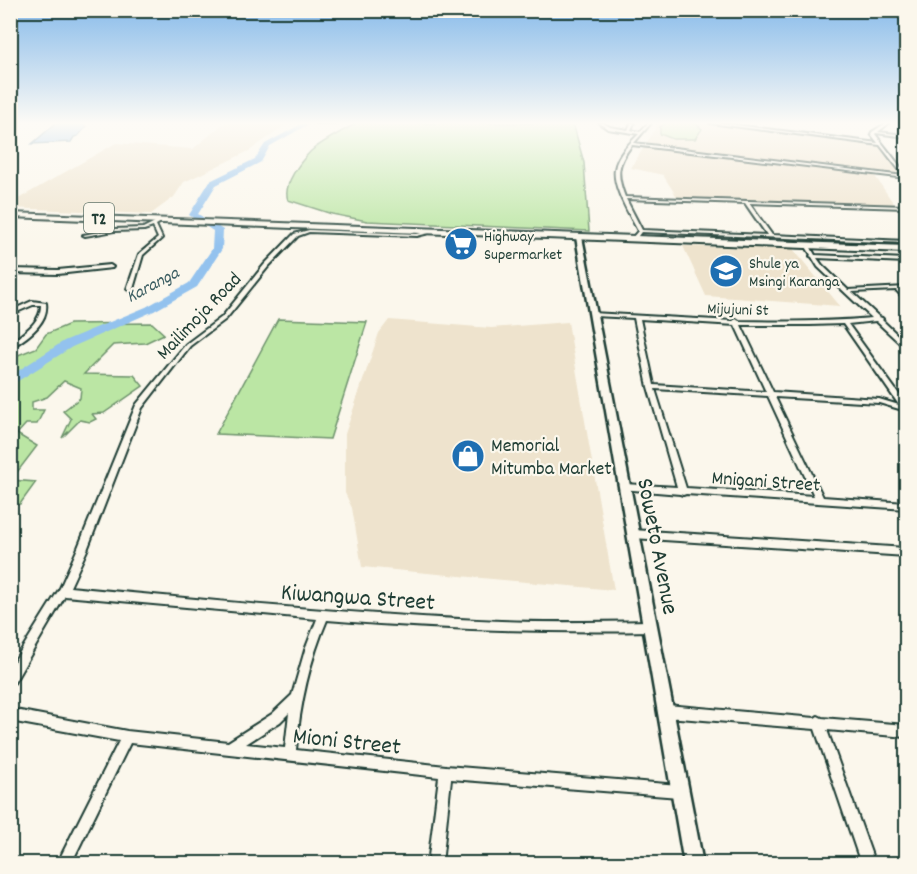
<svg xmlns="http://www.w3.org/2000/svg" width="917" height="874" font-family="Dekko,sans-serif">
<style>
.built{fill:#eee3cd}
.green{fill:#bbe6a4;stroke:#6d926c;stroke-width:1.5}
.water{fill:#93c2ee;stroke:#658da4;stroke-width:1.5}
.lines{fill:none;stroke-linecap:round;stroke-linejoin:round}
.river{fill:#93c2ee;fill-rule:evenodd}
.street-casing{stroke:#1f3d34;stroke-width:4}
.secondary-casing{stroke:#1f3d34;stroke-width:5}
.highway-casing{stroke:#1f3d34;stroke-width:4}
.street{fill:#fbf7ec;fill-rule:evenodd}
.secondary{fill:#fbf7ec;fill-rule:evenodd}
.highway{fill:#fbf7ec;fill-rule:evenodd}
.labels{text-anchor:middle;stroke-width:4.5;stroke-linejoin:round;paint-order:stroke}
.far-poi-label{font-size:16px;fill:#1f3d34;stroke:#fbf7ec;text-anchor:start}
.far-street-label{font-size:16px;fill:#1f3d34;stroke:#fbf7ec}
.shield{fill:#fbf7ec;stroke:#61756b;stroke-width:1.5}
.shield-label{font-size:18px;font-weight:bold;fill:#1f3d34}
.far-water-label{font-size:18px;font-style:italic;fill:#3c5e62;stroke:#fbf7ec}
.street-label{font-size:20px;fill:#1f3d34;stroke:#fbf7ec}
.poi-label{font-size:20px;fill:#1f3d34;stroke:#fbf7ec;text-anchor:start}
.near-street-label{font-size:24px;fill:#1f3d34;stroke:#fbf7ec}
</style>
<rect width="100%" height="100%" fill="#fbf7ec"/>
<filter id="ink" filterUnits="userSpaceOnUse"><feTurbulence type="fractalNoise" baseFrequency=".0167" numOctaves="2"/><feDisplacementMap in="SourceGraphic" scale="12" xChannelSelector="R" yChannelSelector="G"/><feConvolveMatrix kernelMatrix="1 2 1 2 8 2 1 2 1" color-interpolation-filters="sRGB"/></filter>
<g filter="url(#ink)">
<path class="built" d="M 224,123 L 289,123 L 249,151 L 184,182 L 174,197 L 151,214 L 11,208 L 11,203 L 116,143 L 193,149 Z
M 659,123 L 704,123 L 878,146 L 905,175 L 872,172 L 894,204 L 677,197 L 663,175 L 631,168 Z
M 683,246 L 793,249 L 840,306 L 706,296 Z
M 389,320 L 491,328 L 568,322 L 614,590 L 362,567 L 352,508 L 345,493 L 345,434 L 379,333 Z"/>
<path class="green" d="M 356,123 L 573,123 L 584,163 L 589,231 L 367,221 L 332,214 L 288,200 C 282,185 301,161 311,151 C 324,140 342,132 356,123 Z
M 665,123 L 695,123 L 702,129 L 695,139 L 673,139 L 660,134 L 660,127 Z
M 278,319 L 367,322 L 330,439 L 216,434 Z
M 152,323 L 164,334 L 145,343 L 113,345 L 84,374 L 134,375 L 143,386 L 104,413 L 92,414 L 96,419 L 90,422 L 80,420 L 62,438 L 71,419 L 63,411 L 80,398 L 81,388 L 64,381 L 47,397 L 32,402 L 32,410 L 44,410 L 37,424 L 26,424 L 17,434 L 37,446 L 11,480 L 36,482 L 20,504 L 11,504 L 10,369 L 15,365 L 13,357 L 36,348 L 46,334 L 70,324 Z"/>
<path class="water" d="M 56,123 L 81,123 L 86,127 L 78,136 L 74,137 L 71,142 L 32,144 Z"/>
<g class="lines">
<path class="river" d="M 303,123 L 311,123 L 270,146 L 261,162 L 216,185 L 198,214 L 223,230 L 222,249 L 197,287 L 154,311 L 72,347 L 10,386 L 10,376 L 64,341 L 146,307 L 189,283 L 212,249 L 213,231 L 189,215 L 210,181 L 255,159 L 265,144 Z"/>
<defs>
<path id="street" d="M 316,123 L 335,123 L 334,124 Z
M 599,123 L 603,123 L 610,127 L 628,130 L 631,123 L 634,123 L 631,130 L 640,132 L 648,123 L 651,123 L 634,143 L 904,176 L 880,145 L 710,123 L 720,123 L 878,143 L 871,134 L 872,132 L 886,123 L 889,123 L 878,132 L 906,135 L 906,137 L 876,133 L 875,134 L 906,174 L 906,178 L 632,145 C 617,164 616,174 625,197 L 906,206 L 906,208 L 749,203 L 772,235 L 906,241 L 906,243 L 641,232 L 635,240 L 631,240 L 631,239 L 638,231 C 630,215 612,187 615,169 C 617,155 630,143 639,134 L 608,129 ZM 626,199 L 745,203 L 767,235 L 642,230 Z
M 159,220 L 163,221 L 156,225 L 162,238 L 143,255 L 133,289 L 130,291 L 127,289 L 139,254 L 158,238 L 153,227 L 144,230 L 114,231 L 85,236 L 83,235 L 114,229 L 143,228 Z
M 309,230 L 417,234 L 435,230 L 437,231 L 417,236 L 309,232 L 298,236 L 268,267 L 226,319 L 190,346 L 142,408 L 87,550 L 70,587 C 213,601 357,615 501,621 C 551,623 601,622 651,621 L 655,623 L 656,626 L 655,629 L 651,631 C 543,633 435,629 327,620 C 309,662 300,704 296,750 L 446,766 L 679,785 L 683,787 L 685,791 L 683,795 L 679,797 L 451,779 L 442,864 L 428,864 L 439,777 L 130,743 L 71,864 L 57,864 L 119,741 L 10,721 L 10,709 L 127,731 L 228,742 L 272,714 L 292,695 L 305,650 L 317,619 L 65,596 L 14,683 L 10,684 L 10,668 L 60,588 L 77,550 L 136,405 L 186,344 L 222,317 L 264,265 L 294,234 ZM 289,713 L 285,748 L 246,744 L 280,722 Z
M 805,244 L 809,244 L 815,255 L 906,259 L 906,262 L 817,258 L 822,265 L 848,290 L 906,287 L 906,289 L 902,290 L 906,295 L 906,300 L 904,299 L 896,290 L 852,292 L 879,317 L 882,318 L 883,319 L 882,320 L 906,343 L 906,348 L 904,347 L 876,321 L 848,324 L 906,404 L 906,411 L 879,403 L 775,397 L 823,497 L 906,503 L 906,509 L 686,494 L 683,495 L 680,494 L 621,489 L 620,487 L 621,485 L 624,484 L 677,487 L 648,387 L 634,318 L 594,316 L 591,314 L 592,313 L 733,321 L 736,319 L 739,321 C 784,322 828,322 872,318 L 818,267 L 812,257 L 810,256 L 811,255 L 805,245 ZM 640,319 L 735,325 L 766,392 L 654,385 ZM 843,324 L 899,405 L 879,399 L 773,392 L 741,325 L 810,325 ZM 655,389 L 768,396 L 814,496 L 686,488 Z
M 110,265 L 113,267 L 112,268 L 58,274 L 10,273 L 10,269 L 58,270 Z
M 32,301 L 46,303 C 49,323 26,339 10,348 L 10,343 C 23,333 41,323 41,305 L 33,305 L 10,315 L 10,311 Z
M 633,530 L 906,548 L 906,556 L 633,538 L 630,537 L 629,534 L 630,531 Z
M 667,705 L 815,718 L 818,716 L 822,718 L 906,725 L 906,737 L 827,730 L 875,864 L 861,864 L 815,729 L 667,717 L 663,715 L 661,711 L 663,707 Z"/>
<path id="secondary" d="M 901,123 L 906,123 L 906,125 L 901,124 Z
M 579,235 L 582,237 L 703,864 L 684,864 L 576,237 Z"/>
<path id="highway" d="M 10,213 L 906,246 L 906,252 L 10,217 Z"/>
</defs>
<use href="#street" class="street-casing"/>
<use href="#secondary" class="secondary-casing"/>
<use href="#highway" class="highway-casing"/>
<use href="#street" class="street"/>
<use href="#secondary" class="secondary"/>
<use href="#highway" class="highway"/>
</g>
</g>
<linearGradient id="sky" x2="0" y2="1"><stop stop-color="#86baea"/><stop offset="0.5" stop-color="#fdfbf6"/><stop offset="1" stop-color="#fdfbf6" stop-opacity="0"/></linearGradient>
<rect width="917" height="246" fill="url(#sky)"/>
<defs>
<symbol id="supermarket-disc" viewBox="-11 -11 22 22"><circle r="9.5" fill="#1f6fb2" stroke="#fbf7ec"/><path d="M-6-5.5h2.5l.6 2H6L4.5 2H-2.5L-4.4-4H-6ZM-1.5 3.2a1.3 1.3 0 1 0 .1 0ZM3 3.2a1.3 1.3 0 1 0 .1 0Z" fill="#fff"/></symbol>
<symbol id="school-disc" viewBox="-11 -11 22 22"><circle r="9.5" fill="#1f6fb2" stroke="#fbf7ec"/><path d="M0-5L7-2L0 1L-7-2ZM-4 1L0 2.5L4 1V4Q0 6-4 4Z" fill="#fff"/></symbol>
<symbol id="shop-disc" viewBox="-11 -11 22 22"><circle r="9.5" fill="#1f6fb2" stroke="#fbf7ec"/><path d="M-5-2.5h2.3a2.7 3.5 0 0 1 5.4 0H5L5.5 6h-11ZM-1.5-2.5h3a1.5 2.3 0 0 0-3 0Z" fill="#fff"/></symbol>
</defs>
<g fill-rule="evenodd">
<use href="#supermarket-disc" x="442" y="225" width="38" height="38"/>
<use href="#school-disc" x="707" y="252" width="38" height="38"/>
<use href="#shop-disc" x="449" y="437" width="38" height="38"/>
</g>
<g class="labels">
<g class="far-poi-label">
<text x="484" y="241">Highway<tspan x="484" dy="18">Supermarket</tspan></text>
<text x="749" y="268">Shule ya<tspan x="749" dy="18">Msingi Karanga</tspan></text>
</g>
<g class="far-street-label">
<text transform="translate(738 308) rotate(2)" y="6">Mijujuni St</text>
</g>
<rect class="shield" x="84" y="203" width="30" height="30" rx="4.5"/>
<g class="shield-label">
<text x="99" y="224">T2</text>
</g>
<g class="far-water-label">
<text transform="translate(152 284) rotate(-28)" y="6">Karanga</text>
</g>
<g class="street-label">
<text transform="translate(198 315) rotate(-46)" y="7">Mailimoja Road</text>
<text transform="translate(766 480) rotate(4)" y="7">Mnigani Street</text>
</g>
<g class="poi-label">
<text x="491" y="451">Memorial<tspan x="491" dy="23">Mitumba Market</tspan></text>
</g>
<g class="near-street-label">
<text transform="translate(659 546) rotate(79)" y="8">Soweto Avenue</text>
<text transform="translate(358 596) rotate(4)" y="8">Kiwangwa Street</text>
<text transform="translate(347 740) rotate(6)" y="8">Mioni Street</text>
</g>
</g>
<rect width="917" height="874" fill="none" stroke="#fbf7ec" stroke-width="36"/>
<rect x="18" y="18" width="881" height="838" fill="none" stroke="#1f3d34" stroke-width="2" filter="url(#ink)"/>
</svg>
